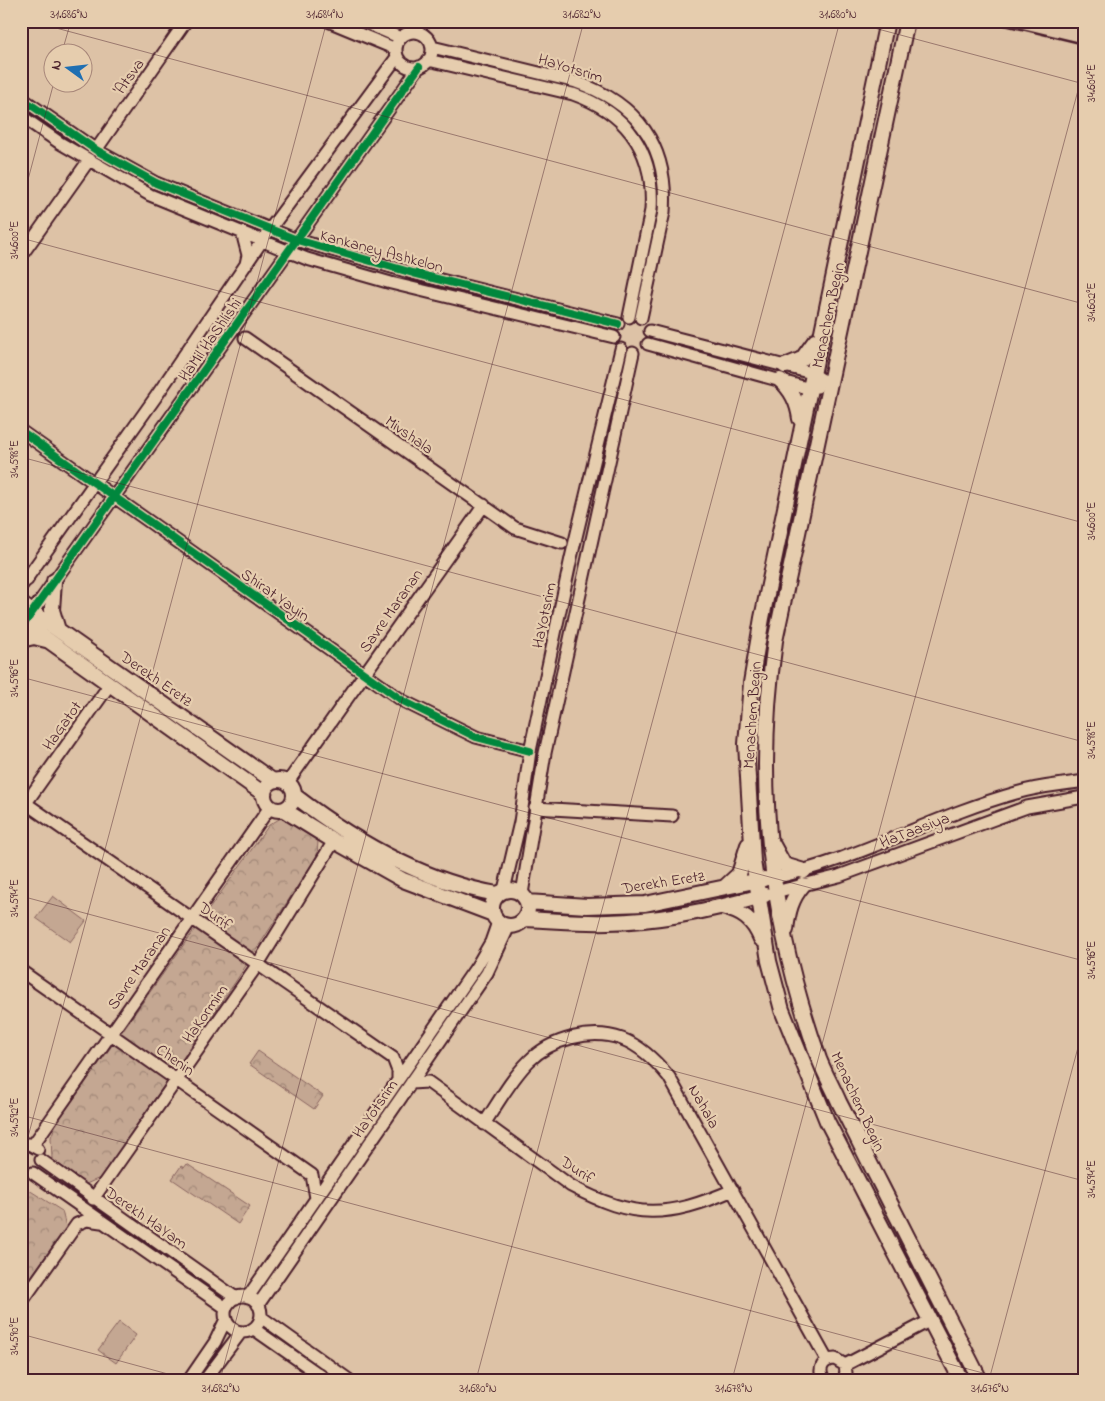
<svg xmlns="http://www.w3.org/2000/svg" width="1105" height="1401" font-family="'Indie Flower',sans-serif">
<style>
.grass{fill:#c4a792;stroke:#87635e}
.park{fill:url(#park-crowns);stroke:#87635e}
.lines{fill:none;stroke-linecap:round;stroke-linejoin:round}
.minor-casing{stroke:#4a1f2b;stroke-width:15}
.major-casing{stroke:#4a1f2b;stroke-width:18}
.minor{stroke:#e6cdae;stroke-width:11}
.major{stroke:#e6cdae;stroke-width:14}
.rail{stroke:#4a1f2b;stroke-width:2.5}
.cycleway-casing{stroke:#e6cdae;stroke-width:11}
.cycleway{stroke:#00873e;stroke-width:8}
.ticks{fill:none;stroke:#4a1f2b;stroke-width:1;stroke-opacity:0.45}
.labels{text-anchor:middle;stroke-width:4.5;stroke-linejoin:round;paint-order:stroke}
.street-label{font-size:16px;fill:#4a1f2b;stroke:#e6cdae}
.neatline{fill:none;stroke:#4a1f2b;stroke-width:2}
.ticks-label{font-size:12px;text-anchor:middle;fill:#4a1f2b}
</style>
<defs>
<pattern id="park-crowns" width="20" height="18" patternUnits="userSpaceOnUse" patternTransform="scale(1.25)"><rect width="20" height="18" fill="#c4a792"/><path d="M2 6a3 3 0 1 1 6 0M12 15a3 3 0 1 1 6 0" fill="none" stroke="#a18777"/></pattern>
</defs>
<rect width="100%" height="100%" fill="#ddc2a6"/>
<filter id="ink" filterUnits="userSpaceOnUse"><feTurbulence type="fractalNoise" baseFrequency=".02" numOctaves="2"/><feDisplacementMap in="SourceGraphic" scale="10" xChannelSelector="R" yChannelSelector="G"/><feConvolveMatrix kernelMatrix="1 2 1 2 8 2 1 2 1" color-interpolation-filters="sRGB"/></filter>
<g filter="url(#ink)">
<path class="grass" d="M 53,896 L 86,921 L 70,942 L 36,918 Z
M 119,1322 L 136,1335 L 116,1363 L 98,1350 Z"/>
<path class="park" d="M 281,818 L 318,841 L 317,856 L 236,981 L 100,1178 L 86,1184 L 52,1159 L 51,1137 L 56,1124 L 269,825 Z
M 258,1051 L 323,1096 L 314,1109 L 249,1064 Z
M 187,1164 L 250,1206 L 238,1224 L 172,1179 L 181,1166 L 184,1168 Z
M 29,1190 L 62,1211 L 66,1227 L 21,1291 L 21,1192 Z"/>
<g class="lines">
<defs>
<path id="minor" d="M 328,21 L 396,49
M 361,21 L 401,38
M396 50a18 18 0 1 1 36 0a18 18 0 1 1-36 0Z
M 432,47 L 576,82 C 637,103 669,146 664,212 L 641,318
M 428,60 L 573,94 C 627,113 655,151 651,210 L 629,317
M 21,98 L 96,150 L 156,183 L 297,240 L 413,273 L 618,324
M 21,116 L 60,143 L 150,195 L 307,259 L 391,283 L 614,337
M 96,150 L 186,21
M 242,232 L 248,255 L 246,264
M 21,256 L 89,160
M 650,331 L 812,373 L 830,385
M 245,338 L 515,528 L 562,543
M 648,344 L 803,387 L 817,387
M 21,431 L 403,701 L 476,737 L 530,751
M 22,585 L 155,398 L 270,229 L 397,57
M 21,628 L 419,67
M 288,782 L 484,505
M 21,800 L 393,1058 L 398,1071 L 398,1080
M 535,808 L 672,816
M 21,810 L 110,684
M 773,878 C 858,860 933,816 1016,793 C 1039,786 1061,785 1084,781
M 504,890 L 520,822 L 530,751 L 571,558 L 621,349
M 775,892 L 839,876 L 1027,807 L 1084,797
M 522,894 L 545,753 L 633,353
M 21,971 L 312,1175 L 316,1198
M 411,1083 L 428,1082 L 571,1186 C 634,1220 668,1218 733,1190
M 484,1124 C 498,1103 511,1079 529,1061 C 551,1039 591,1028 622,1039 C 641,1046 656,1061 669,1077 L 827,1360
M 21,1144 L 29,1144 L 38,1149
M 33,1145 L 270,807
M 41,1160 L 236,1298
M 33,1173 L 226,1308
M 93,1199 L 258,964 L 334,841
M225 1314a18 18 0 1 1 36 0a18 18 0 1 1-36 0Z
M 248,1297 L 477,966 L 491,942 L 498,922
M 21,1303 L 77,1224 L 87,1220 L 101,1222
M 258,1305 L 487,973 L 509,926
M 261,1317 L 349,1380
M 254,1329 L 327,1380
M 845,1365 L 931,1320
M 189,1380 L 215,1342 L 226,1319
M 205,1380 L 241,1332
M 824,1380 C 817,1369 823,1359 835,1359 L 845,1365 L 846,1373 L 843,1380"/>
<path id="major" d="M 887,21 L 762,618 L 751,683 L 746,744 L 753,861 L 769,961 L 782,1010 L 827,1121 L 961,1380
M 907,21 L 775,641 C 754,786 770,921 819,1059 C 825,1074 833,1088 839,1102 C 853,1129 866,1156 880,1183 C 913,1249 947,1314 980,1380
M 785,366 L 802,359 L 815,341
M 780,380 C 792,390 798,403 800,419
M 21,581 L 26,579
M 54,581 L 52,610 L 58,630
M 21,604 L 273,781
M 21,621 L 264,794
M 21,640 L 34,637 L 46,640
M264 795a15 15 0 1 1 30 0a15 15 0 1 1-30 0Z
M 295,796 C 355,842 422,881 497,894
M 284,810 L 334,841 L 403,880 L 493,914
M 772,843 L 784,865 L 804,871
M 726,886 L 739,874 L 748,845
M492 908a18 18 0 1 1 36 0a18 18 0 1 1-36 0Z
M 527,902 L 587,906 L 645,904 L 764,879
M 722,907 C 742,912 753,919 761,939
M 524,919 C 552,920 580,923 608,922 C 661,921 714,910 765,895
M 786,930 C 788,912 791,899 803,885"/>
</defs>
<use href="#minor" class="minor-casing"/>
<use href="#major" class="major-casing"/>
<use href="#minor" class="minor"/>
<use href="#major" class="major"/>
<path class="rail" d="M 988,21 L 1084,44"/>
<defs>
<path id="cycleway" d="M 21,98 L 96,150 L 156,183 L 297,240 L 413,273 L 618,324
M 21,431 L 403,701 L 476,737 L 530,751
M 21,628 L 419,67"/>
</defs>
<use href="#cycleway" class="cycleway-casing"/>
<use href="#cycleway" class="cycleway"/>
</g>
</g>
<path class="ticks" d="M 30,21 L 1084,304M 848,21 L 1084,84M 62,52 L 71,21M 21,206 L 54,82M 21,238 L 1084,523M 21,457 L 1084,742M 21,677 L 1084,961M 21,896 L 1084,1181M 21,1115 L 1009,1380M 21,1163 L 327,21M 21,1334 L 190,1380M 220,1380 L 584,21M 476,1380 L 840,21M 732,1380 L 1084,68M 989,1380 L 1084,1025"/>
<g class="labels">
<g class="street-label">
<text transform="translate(571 67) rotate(17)" y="6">HaYotsrim</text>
<text transform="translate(128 76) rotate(-55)" y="6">'Atsva</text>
<text transform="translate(382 250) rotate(15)" y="6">Kankaney Ashkelon</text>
<text transform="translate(827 315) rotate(-78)" y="6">Menachem Begin</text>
<text transform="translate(209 339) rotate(-55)" y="6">HaMil HaShlishi</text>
<text transform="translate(410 434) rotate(35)" y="6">Mivshala</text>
<text transform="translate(276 594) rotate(35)" y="6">Shirat Yayin</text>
<text transform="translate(390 610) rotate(-55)" y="6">Savre Maranan</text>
<text transform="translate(543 615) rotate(-78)" y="6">HaYotsrim</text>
<text transform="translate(157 678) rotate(35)" y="6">Derekh Eretz</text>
<text transform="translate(751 715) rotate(-86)" y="6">Menachem Begin</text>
<text transform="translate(61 725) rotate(-55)" y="6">HaGatot</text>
<text transform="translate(914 829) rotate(-21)" y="6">HaTaasiya</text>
<text transform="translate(663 881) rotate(-9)" y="6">Derekh Eretz</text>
<text transform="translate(216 915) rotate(35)" y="6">Durif</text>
<text transform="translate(138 967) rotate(-55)" y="6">Savre Maranan</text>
<text transform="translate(204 1013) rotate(-55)" y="6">HaKormim</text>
<text transform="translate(176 1059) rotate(35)" y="6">Chenin</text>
<text transform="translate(859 1101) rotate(65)" y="6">Menachem Begin</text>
<text transform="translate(705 1106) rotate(61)" y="6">Nahala</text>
<text transform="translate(374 1108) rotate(-55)" y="6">HaYotsrim</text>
<text transform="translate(578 1169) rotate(33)" y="6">Durif</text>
<text transform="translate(147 1217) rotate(35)" y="6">Derekh HaYam</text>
</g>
</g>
<rect width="1105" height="1401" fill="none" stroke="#e6cdae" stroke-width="55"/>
<g transform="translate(68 68) rotate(285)"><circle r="24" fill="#e6cdae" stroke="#a8877a"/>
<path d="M0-4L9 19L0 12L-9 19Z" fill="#1f6fb2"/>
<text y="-8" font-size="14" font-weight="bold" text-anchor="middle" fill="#4a1f2b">N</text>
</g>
<rect x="28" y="28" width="1050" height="1346" class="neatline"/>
<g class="ticks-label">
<text x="69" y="18">31.686°N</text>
<text x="325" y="18">31.684°N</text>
<text x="582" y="18">31.682°N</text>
<text x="838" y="18">31.680°N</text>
<text transform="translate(1091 83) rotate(-90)" y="4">34.604°E</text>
<text transform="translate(14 240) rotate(-90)" y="4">34.600°E</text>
<text transform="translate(1091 302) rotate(-90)" y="4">34.602°E</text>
<text transform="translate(14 459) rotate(-90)" y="4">34.598°E</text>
<text transform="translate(1091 521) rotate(-90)" y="4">34.600°E</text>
<text transform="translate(14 678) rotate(-90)" y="4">34.596°E</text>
<text transform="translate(1091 740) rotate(-90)" y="4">34.598°E</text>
<text transform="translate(14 898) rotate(-90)" y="4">34.594°E</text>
<text transform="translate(1091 960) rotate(-90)" y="4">34.596°E</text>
<text transform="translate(14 1117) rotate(-90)" y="4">34.592°E</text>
<text transform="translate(1091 1179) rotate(-90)" y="4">34.594°E</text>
<text transform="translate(14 1336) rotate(-90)" y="4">34.590°E</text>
<text x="221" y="1392">31.682°N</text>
<text x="478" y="1392">31.680°N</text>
<text x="734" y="1392">31.678°N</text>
<text x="990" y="1392">31.676°N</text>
</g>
</svg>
